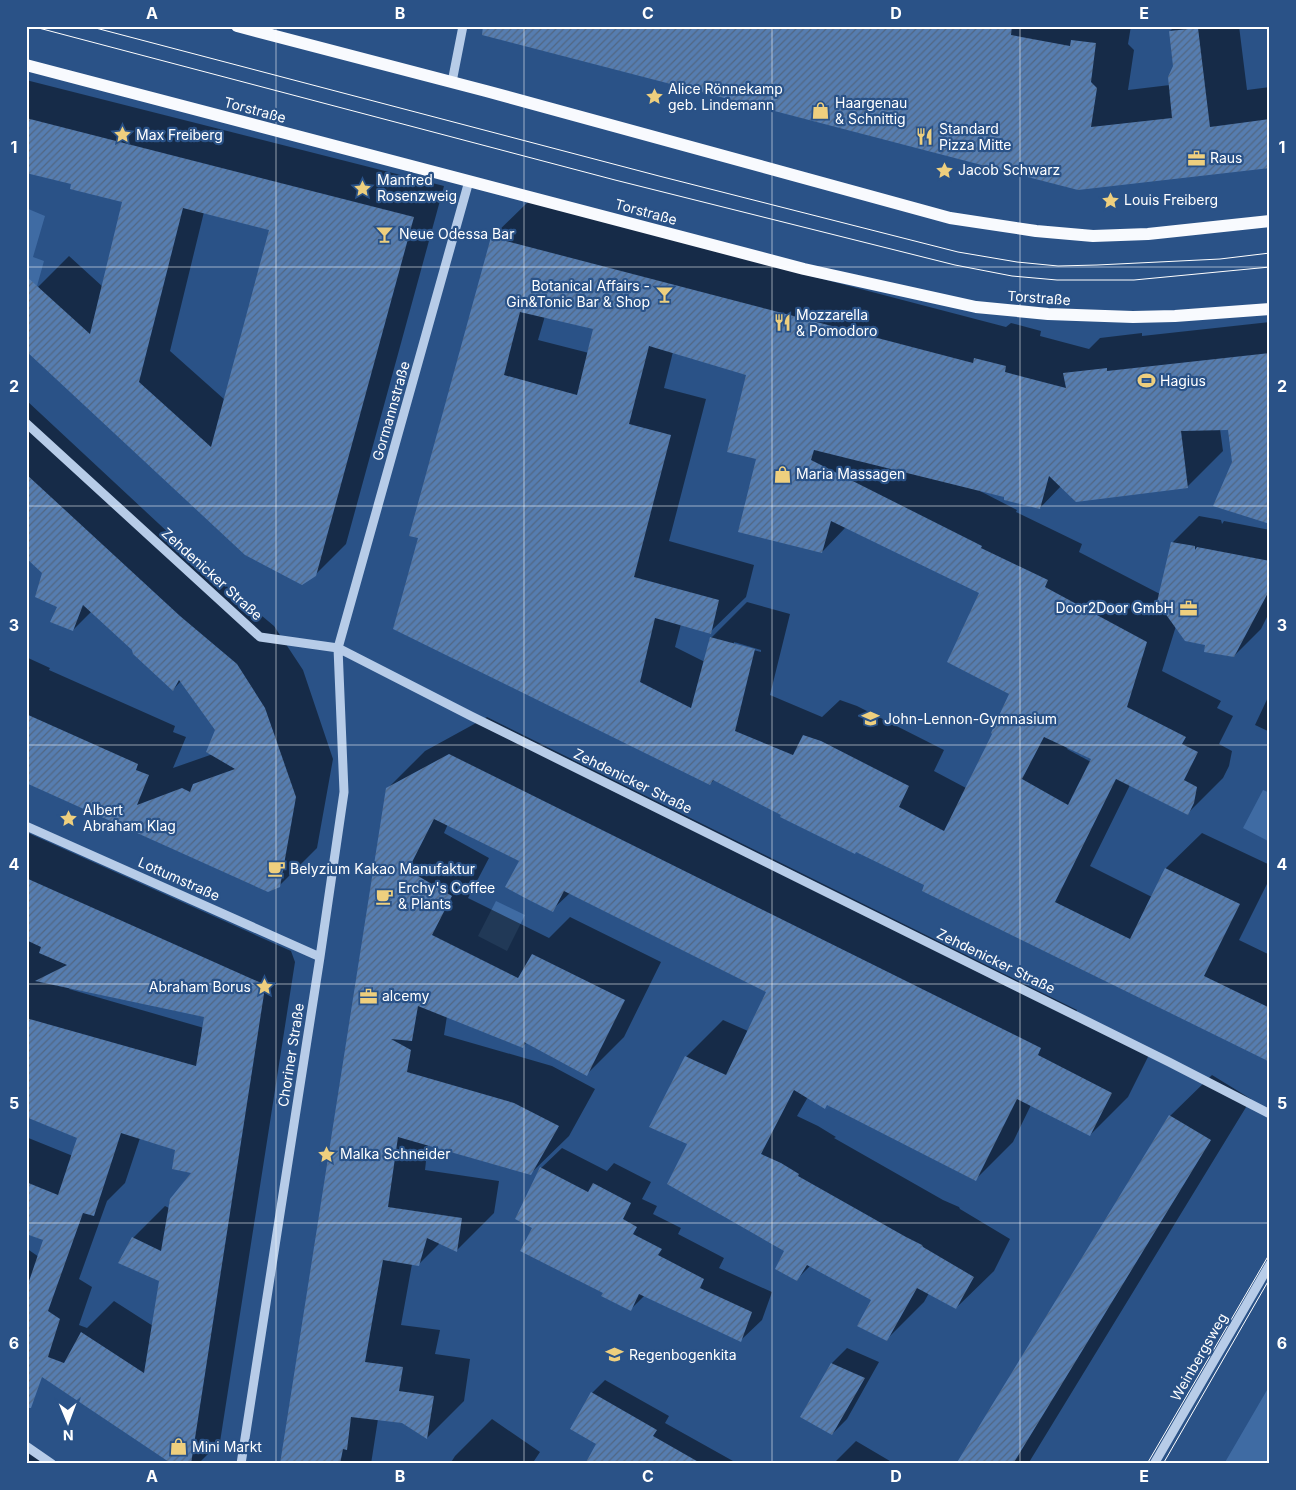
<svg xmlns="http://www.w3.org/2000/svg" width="1296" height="1490" font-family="Inter,sans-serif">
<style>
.park{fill:#3f6ba3}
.shadow{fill:#0007;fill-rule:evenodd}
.building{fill:url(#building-hatch);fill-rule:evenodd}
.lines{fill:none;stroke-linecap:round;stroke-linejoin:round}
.minor{stroke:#b7cce8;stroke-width:9}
.major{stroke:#f8fafe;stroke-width:12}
.tram{stroke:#fff;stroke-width:1}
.grid{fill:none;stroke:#fff;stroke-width:1;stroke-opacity:0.55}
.labels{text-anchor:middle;stroke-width:4.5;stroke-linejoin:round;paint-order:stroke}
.poi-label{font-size:14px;fill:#fff;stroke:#2a5287;text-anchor:start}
.street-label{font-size:14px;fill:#fff;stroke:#2a5287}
.neatline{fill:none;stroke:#fff;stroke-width:2}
.grid-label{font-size:16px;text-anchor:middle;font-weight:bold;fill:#fff}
</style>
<defs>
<pattern id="building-hatch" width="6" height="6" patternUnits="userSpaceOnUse" patternTransform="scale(1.25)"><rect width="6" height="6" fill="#567db0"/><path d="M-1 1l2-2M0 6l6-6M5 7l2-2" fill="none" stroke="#526783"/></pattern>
</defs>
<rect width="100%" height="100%" fill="#2a5287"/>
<path class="park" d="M 26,208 L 45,216 L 33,257 L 44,261 L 37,286 L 26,298 Z
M 1263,790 L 1270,793 L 1270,842 L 1243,828 Z
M 496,901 L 525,915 L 507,951 L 478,936 Z
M 1270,1385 L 1270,1464 L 1224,1464 Z"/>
<path class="shadow" d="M 506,26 L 1131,26 L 1128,44 L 1134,50 L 1128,90 L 1170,85 L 1174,66 L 1170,31 L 1175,26 L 1239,26 L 1247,90 L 1270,87 L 1270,167 Z
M 26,80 L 444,186 L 346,544 L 315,575 L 38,287 L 69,256 L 103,287 L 124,202 L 72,183 L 26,172 ZM 204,212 L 271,229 L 225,400 L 170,351 Z
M 528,202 L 1006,327 L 1011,323 L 1041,331 L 1040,336 L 1089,349 L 1100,338 L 1142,333 L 1142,336 L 1270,322 L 1270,522 L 1233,462 L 1230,429 L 1220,429 L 1223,451 L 1187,487 L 1061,486 L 1040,508 L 1006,496 L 978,490 L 1017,510 L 1016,512 L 1082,544 L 1079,552 L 1160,594 L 1173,542 L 1199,516 L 1221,520 L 1222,524 L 1224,521 L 1270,530 L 1270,611 L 1261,629 L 1234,656 L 1207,644 L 1176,626 L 1162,671 L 1221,701 L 1217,708 L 1233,716 L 1219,744 L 1232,751 L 1229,766 L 1223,778 L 1188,813 L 1130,785 L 1090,866 L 1152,897 L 1166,868 L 1202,833 L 1270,865 L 1270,878 L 1239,940 L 1270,955 L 1270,1053 L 714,780 L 710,784 L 419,537 L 411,535 L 492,237 ZM 545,316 L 595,329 L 589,353 L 538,340 ZM 673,352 L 748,374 L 757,458 L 822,552 L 846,527 L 981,593 L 1010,693 L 994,733 L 966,788 L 934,771 L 944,750 L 857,706 L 840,700 L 822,717 L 770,695 L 790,614 L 747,602 L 711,638 L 705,662 L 675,647 L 681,624 L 710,632 L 746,597 L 754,565 L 669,541 L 706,399 L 664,388 ZM 734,642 L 761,650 L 761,652 L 734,645 ZM 1068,747 L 1093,758 L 1091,762 L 1067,749 Z
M 26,400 L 217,578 L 274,626 L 303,670 L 333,759 L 317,848 L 279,886 L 26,781 L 26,657 L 50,668 L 49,670 L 175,726 L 173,732 L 186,737 L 173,768 L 213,754 L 216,730 L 181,681 L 173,690 L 134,649 L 92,611 L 73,630 L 59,607 L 44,572 L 26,556 Z
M 1270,693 L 1270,732 L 1255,725 Z
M 487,717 L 1077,1010 L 1074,1018 L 1149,1055 L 1128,1097 L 1090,1135 L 1031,1105 L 1013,1142 L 975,1180 L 828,1104 L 808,1097 L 797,1116 L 818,1126 L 836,1137 L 834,1138 L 943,1200 L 959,1207 L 960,1209 L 1010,1239 L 994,1271 L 956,1308 L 929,1293 L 924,1302 L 887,1339 L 873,1300 L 811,1265 L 797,1279 L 786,1251 L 689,1143 L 686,1057 L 723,1020 L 748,1031 L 768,991 L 570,893 L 552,910 L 520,860 L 448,824 L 444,833 L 489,858 L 468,898 L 549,938 L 570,917 L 661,962 L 624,1037 L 587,1074 L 527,1042 L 523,1046 L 447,1016 L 444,1035 L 552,1066 L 595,1089 L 569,1136 L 531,1173 L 428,1144 L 425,1170 L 499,1181 L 494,1213 L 457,1250 L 440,1243 L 418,1265 L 412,1264 L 401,1325 L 440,1330 L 435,1354 L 470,1359 L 464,1401 L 427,1438 L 403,1422 L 378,1419 L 371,1464 L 281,1464 L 387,789 L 425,751 Z
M 26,832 L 291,951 L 295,962 L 220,1442 L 198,1464 L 174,1464 L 26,1365 L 26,1248 L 39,1257 L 45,1239 L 26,1232 L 26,1137 L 73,1156 L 79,1138 L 26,1115 ZM 70,987 L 205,1016 L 204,1028 L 69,989 ZM 140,1138 L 177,1149 L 194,1172 L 169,1208 L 165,1206 L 133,1238 L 160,1280 L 153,1326 L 114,1301 L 87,1328 L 79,1325 L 92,1287 L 79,1279 L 107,1201 L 125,1183 Z
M 1212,1075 L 1251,1099 L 1028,1464 L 958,1464 L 1170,1116 Z
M 562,1148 L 607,1171 L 614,1163 L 651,1182 L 642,1199 L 657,1206 L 653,1214 L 681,1228 L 678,1234 L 724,1258 L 719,1268 L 772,1292 L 762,1320 L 741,1340 L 645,1295 L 630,1310 L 605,1292 L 533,1227 L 541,1168 Z
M 847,1348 L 879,1362 L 847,1419 L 832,1434 L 801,1416 L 832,1363 Z
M 605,1380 L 669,1416 L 665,1423 L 733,1461 L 731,1464 L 587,1464 L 598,1444 L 592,1393 Z
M 492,1419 L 540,1452 L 532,1464 L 450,1464 L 455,1456 Z
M 856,1441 L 895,1464 L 833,1464 Z
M 26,1445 L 54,1464 L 26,1464 Z"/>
<path class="building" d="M 483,26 L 1012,26 L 1011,35 L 1070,46 L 1071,40 L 1096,43 L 1091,82 L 1097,88 L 1091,127 L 1172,118 L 1168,77 L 1173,66 L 1169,31 L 1198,28 L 1210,127 L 1270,119 L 1270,168 L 1078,190 L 482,35 Z
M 26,118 L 414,217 L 316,576 L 302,585 L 245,555 L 26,351 L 26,276 L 90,334 L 122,202 L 70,189 L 71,184 L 26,173 ZM 183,208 L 269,230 L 211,447 L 139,382 Z
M 491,237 L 973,363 L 974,358 L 1006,366 L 1005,372 L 1066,388 L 1063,373 L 1107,368 L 1107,371 L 1270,353 L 1270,524 L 1213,506 L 1232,462 L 1228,430 L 1181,431 L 1188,488 L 1076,502 L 1049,476 L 1040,509 L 1004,500 L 1004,497 L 814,450 L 811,460 L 982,546 L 981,548 L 1048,580 L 1045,587 L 1147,642 L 1127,707 L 1186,737 L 1182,744 L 1198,752 L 1184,780 L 1197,787 L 1194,803 L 1188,815 L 1116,779 L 1055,902 L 1130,939 L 1165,868 L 1240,904 L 1204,976 L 1270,1008 L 1270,1062 L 922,891 L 924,885 L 856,852 L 855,854 L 780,817 L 781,815 L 713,780 L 710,785 L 393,629 L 418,538 L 409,536 ZM 520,312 L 593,329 L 577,395 L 504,375 ZM 649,346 L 746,375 L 727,452 L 756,459 L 738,532 L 822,553 L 831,521 L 979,593 L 947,662 L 1009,694 L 991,733 L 992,734 L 944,831 L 899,807 L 909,786 L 821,741 L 803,735 L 793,755 L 735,731 L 755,649 L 710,637 L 691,708 L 640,682 L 655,618 L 711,634 L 719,600 L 634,577 L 671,435 L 629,424 ZM 1044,737 L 1091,759 L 1068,805 L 1022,779 Z
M 26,474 L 180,616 L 237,664 L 265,708 L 296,797 L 280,887 L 268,892 L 26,783 L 26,714 L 138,764 L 136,770 L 149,775 L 137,805 L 182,788 L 190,792 L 193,784 L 235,769 L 206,752 L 215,730 L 179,680 L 173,691 L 133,654 L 132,650 L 83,605 L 73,631 L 50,622 L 57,607 L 35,597 L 42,573 L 26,558 Z
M 1171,542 L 1195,546 L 1195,550 L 1197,547 L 1270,561 L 1270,589 L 1234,657 L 1204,652 L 1205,645 L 1185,641 L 1157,602 Z
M 449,754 L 1041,1048 L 1038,1055 L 1112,1093 L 1090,1136 L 1017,1099 L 976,1181 L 827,1105 L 825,1109 L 794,1090 L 761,1154 L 781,1163 L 799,1174 L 798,1176 L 906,1237 L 922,1245 L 923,1247 L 974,1277 L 956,1309 L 917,1288 L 887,1341 L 857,1326 L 871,1300 L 807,1265 L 797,1281 L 775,1269 L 784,1251 L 667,1184 L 687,1144 L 649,1127 L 685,1056 L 726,1075 L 766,992 L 564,891 L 553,912 L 527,899 L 505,887 L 519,861 L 434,819 L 408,870 L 452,896 L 432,935 L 518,978 L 532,954 L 625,1000 L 587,1076 L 524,1042 L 523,1048 L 418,1006 L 412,1041 L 391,1039 L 411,1050 L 407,1072 L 514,1103 L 559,1126 L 531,1175 L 398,1137 L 388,1207 L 462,1218 L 457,1252 L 427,1238 L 419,1266 L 383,1260 L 365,1362 L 403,1367 L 399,1391 L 434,1396 L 427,1439 L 402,1423 L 351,1417 L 347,1450 L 343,1449 L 340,1464 L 280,1464 L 386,788 Z
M 26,878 L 259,982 L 264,994 L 191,1464 L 172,1464 L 42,1377 L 31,1408 L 26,1408 L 26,1290 L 43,1240 L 26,1234 L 26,1182 L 58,1195 L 77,1138 L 26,1117 L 26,1018 L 196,1066 L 204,1017 L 35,981 L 67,965 L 39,953 L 41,947 L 26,940 ZM 121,1133 L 175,1150 L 172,1169 L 191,1173 L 170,1199 L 161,1251 L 132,1237 L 118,1263 L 159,1281 L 144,1373 L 81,1332 L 64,1363 L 48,1357 L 60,1319 L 48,1311 L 83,1213 L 94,1216 Z
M 1169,1115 L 1211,1140 L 1013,1464 L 956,1464 Z
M 540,1167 L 588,1192 L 593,1183 L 631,1203 L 623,1219 L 637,1227 L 633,1234 L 662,1249 L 658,1255 L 704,1279 L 700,1288 L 752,1312 L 741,1342 L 639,1294 L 631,1311 L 601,1296 L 603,1293 L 520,1251 L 532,1228 L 515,1219 Z
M 831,1363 L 865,1378 L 832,1435 L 800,1417 Z
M 591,1392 L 657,1430 L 653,1436 L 702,1464 L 585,1464 L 596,1444 L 570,1429 Z"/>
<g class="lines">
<path class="minor" d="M 452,82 L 463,26
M 26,423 L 260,637 L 338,648 L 471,716 L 1169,1062 L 1270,1114
M 26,826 L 320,957
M 26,1446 L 52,1464
M 241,1464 L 320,957 L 344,792 L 338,648 L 469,181
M 1154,1464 L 1270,1264"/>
<path class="major" d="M 237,26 L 486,91 L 950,218 L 1036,231 L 1093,236 L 1148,234 L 1270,221
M 26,65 L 804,269 L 976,307 L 1048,314 L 1133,317 L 1175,316 L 1270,309"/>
<path class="tram" d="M 31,26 L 615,180 L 955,265 L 1012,276 L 1057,280 L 1134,280 L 1270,267
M 88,26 L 659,176 L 958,252 L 1017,262 L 1058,266 L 1097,265 L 1220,259 L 1270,253
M 1147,1464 L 1270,1253
M 1163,1464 L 1270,1278"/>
</g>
<path class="grid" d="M 276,26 L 276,1464M 524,26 L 524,1464M 772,26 L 772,1464M 1020,26 L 1020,1464M 26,267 L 1270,267M 26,506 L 1270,506M 26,745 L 1270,745M 26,984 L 1270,984M 26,1223 L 1270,1223"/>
<defs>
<symbol id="sight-bare" viewBox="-9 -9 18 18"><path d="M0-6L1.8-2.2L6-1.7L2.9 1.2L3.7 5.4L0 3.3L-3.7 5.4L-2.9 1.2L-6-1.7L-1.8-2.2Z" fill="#eecf7e" stroke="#2a5287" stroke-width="2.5" paint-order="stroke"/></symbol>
<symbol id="shop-bare" viewBox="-9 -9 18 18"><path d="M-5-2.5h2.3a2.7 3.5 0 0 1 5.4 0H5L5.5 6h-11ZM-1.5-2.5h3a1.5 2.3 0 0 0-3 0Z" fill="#eecf7e" stroke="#2a5287" stroke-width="2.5" paint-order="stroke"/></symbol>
<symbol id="restaurant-bare" viewBox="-9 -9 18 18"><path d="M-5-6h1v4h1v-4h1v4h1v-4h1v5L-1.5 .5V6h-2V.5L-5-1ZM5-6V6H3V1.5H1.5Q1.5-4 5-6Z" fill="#eecf7e" stroke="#2a5287" stroke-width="2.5" paint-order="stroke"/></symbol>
<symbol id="office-bare" viewBox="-9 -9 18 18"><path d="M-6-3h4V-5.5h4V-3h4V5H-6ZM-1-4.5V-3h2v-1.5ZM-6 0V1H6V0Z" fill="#eecf7e" stroke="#2a5287" stroke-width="2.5" paint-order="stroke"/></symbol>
<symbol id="bar-bare" viewBox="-9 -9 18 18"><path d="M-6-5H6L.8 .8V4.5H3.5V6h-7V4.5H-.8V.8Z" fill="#eecf7e" stroke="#2a5287" stroke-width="2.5" paint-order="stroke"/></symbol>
<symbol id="stadium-bare" viewBox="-9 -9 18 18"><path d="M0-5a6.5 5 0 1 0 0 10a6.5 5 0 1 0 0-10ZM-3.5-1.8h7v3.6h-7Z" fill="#eecf7e" stroke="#2a5287" stroke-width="2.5" paint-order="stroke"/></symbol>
<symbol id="school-bare" viewBox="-9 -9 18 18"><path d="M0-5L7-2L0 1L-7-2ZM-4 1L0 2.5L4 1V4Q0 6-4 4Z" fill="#eecf7e" stroke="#2a5287" stroke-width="2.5" paint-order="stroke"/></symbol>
<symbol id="cafe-bare" viewBox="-9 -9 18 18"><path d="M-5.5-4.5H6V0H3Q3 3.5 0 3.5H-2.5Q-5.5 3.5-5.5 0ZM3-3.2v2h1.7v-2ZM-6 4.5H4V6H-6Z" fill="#eecf7e" stroke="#2a5287" stroke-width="2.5" paint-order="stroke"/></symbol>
</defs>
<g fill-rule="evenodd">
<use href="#sight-bare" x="642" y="84" width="25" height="25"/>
<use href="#shop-bare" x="808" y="98" width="25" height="25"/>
<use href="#sight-bare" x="110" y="122" width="25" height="25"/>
<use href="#restaurant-bare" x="912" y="124" width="25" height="25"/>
<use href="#office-bare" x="1184" y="146" width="25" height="25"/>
<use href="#sight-bare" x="932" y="158" width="25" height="25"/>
<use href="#sight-bare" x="350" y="176" width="25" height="25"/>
<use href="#sight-bare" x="1098" y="188" width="25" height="25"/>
<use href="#bar-bare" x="372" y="222" width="25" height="25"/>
<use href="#bar-bare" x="652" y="282" width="25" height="25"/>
<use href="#restaurant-bare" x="770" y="310" width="25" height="25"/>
<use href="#stadium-bare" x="1134" y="368" width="25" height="25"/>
<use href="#shop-bare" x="770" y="462" width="25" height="25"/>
<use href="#office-bare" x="1176" y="596" width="25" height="25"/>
<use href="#school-bare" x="858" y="706" width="25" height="25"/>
<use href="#sight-bare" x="56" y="806" width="25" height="25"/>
<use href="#cafe-bare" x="264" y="856" width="25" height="25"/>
<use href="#cafe-bare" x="372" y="884" width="25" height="25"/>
<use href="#sight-bare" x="252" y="974" width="25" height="25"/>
<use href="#office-bare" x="356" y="984" width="25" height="25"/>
<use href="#sight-bare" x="314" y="1142" width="25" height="25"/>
<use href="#school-bare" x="602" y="1342" width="25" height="25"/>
<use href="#shop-bare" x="166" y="1434" width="25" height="25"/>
</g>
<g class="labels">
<g class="poi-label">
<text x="668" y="94">Alice Rönnekamp<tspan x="668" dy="16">geb. Lindemann</tspan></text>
<text x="835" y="108">Haargenau<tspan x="835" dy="16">&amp; Schnittig</tspan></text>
<text x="939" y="134">Standard<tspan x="939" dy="16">Pizza Mitte</tspan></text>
<text x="136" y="140">Max Freiberg</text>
<text x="1210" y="163">Raus</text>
<text x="958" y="175">Jacob Schwarz</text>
<text x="377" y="185">Manfred<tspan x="377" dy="16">Rosenzweig</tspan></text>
<text x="1124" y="205">Louis Freiberg</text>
<text x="399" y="239">Neue Odessa Bar</text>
<text x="650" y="291" text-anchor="end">Botanical Affairs -<tspan x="650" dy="16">Gin&amp;Tonic Bar &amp; Shop</tspan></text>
<text x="796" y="320">Mozzarella<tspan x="796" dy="16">&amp; Pomodoro</tspan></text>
<text x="1160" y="386">Hagius</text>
<text x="796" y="479">Maria Massagen</text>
<text x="1174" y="613" text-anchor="end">Door2Door GmbH</text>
<text x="884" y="724">John-Lennon-Gymnasium</text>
<text x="83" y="815">Albert<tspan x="83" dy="16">Abraham Klag</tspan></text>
<text x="290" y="874">Belyzium Kakao Manufaktur</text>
<text x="398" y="893">Erchy's Coffee<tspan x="398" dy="16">&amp; Plants</tspan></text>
<text x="251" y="992" text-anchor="end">Abraham Borus</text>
<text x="382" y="1001">alcemy</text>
<text x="340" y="1159">Malka Schneider</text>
<text x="629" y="1360">Regenbogenkita</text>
<text x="192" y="1452">Mini Markt</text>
</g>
<g class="street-label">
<text transform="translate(255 110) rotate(15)" y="5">Torstraße</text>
<text transform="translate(646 212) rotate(15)" y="5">Torstraße</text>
<text transform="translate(1039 298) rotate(4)" y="5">Torstraße</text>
<text transform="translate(391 411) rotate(-74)" y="5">Gormannstraße</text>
<text transform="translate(212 574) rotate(42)" y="5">Zehdenicker Straße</text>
<text transform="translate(633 781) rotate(26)" y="5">Zehdenicker Straße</text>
<text transform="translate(179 879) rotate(24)" y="5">Lottumstraße</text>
<text transform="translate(996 961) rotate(26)" y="5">Zehdenicker Straße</text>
<text transform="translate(291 1055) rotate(-81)" y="5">Choriner Straße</text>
<text transform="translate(1199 1357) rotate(-60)" y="5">Weinbergsweg</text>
</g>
</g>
<rect width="1296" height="1490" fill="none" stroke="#2a5287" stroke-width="55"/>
<g transform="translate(68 1422) rotate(179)" stroke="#2a5287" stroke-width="4" paint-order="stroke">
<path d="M0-4L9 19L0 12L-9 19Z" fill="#ffffff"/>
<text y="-8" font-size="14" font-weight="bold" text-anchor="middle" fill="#ffffff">N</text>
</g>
<rect x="28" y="28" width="1240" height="1434" class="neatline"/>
<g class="grid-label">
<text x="152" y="19">A</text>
<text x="400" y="19">B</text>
<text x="648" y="19">C</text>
<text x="896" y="19">D</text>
<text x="1144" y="19">E</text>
<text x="14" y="153">1</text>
<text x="1282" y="153">1</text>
<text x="14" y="392">2</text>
<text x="1282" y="392">2</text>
<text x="14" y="631">3</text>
<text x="1282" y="631">3</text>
<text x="14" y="870">4</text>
<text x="1282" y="870">4</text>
<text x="14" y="1109">5</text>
<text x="1282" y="1109">5</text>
<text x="14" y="1349">6</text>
<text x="1282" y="1349">6</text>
<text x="152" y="1482">A</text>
<text x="400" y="1482">B</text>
<text x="648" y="1482">C</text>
<text x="896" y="1482">D</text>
<text x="1144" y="1482">E</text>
</g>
</svg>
